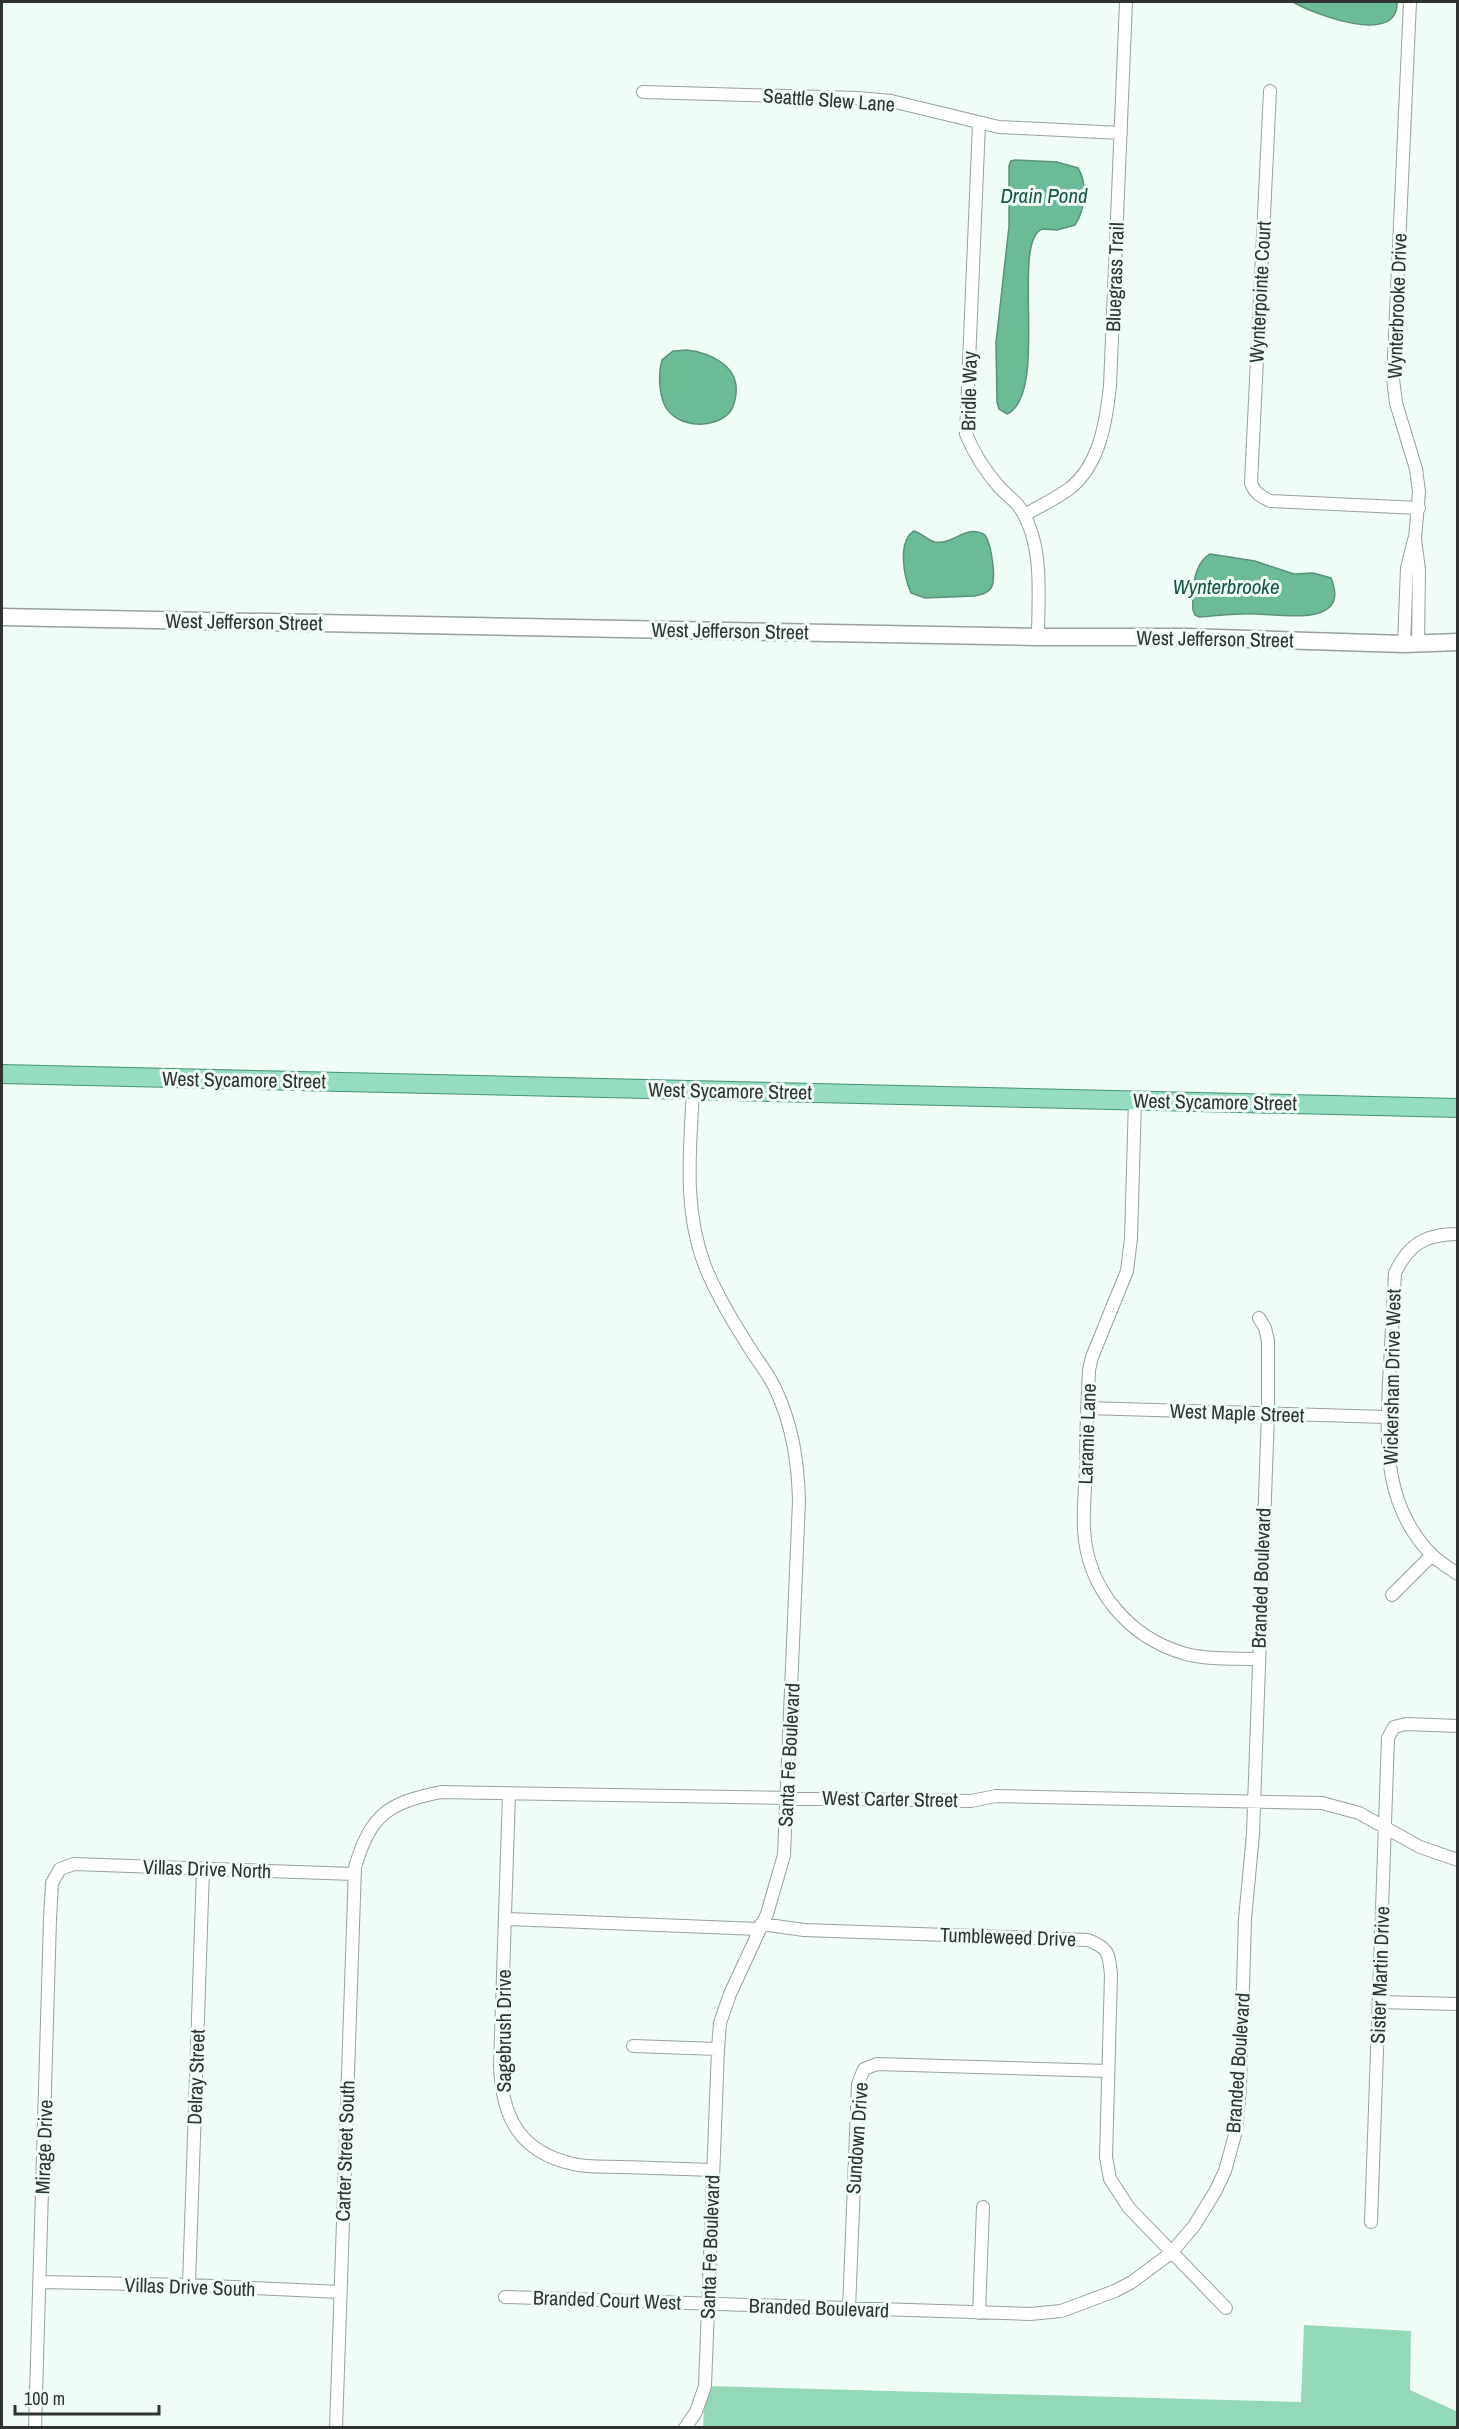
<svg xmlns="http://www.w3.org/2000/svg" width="1459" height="2429" font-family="'Archivo Narrow',sans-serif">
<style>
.green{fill:#93d8b7}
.water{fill:#6bbb97;stroke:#599278;stroke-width:1.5}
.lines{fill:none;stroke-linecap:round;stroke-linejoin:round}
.street-casing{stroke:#96a19b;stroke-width:14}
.secondary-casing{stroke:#96a19b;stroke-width:19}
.primary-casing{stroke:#429372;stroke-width:20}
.street{stroke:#fff;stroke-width:12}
.secondary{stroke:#fff;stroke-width:16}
.primary{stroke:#94ddc0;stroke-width:18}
.labels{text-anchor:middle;stroke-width:6;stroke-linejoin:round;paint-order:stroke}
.street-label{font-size:20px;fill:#2e3230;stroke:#f0fcf6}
.water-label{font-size:21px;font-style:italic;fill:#17563e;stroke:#f0fcf6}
</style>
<rect width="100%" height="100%" fill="#f0fcf6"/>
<path class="green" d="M 1304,2325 L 1411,2331 L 1410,2390 L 1458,2412 L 1457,2428 L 703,2428 L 705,2386 L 1301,2402 Z"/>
<path class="water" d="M 1293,2 L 1397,2 C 1399,47 1313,14 1293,2 Z
M 1015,160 L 1057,162 L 1078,168 C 1088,184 1085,210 1075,225 L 1057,230 L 1042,229 C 1010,242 1050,394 1007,414 L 999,409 L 997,402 L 996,343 L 1009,226 L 1009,166 L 1011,161 Z
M 687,350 C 711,353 739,366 736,394 C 735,401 734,407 730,412 C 714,430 677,428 665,406 C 659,393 658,373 662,360 L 673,351 Z
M 914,531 C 922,533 928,541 935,542 C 954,545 967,523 985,535 C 991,544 997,578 991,588 C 987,594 980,595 974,596 L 925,598 L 911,593 C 904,577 897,542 914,531 Z
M 1210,554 L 1255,561 L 1294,574 L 1313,573 L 1331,578 C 1352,628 1281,614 1255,614 C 1237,613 1217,616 1199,617 L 1195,615 L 1193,610 C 1192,592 1193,564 1210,554 Z"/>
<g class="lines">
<defs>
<path id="street" d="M 1410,2 L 1393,379 L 1396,403 L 1416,469 L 1419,492 L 1415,539 L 1419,570 L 1418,644
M 1270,91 L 1251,483 C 1255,494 1261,496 1270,501 L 1419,508
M 643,92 L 857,98 L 891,101 L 999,127 L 1121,133
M 979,123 L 966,434 C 974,454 985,471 1000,488 C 1007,495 1017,502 1022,511 C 1044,548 1038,596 1038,637
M 1024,515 C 1039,507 1055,499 1069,489 C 1100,465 1106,422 1110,386 L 1126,2
M 1404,644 L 1407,568 L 1414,540
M 1135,1100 L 1131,1238 L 1127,1271 L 1092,1357 L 1089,1370 C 1087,1403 1086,1437 1086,1470 C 1085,1490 1083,1510 1084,1529 C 1087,1589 1129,1638 1186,1654 C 1208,1660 1236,1658 1259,1659
M 1458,1234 C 1425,1234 1409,1244 1395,1273 C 1393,1310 1391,1347 1389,1383 C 1386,1445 1384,1507 1432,1555 C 1439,1562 1449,1568 1458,1574
M 1087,1408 L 1387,1417
M 1392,1595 L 1432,1555
M 509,1794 L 500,2066 C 502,2118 520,2152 573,2164 C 589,2168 608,2166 624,2167 C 654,2168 683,2169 713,2170
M 505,1919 L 759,1929
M 761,1924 L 804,1930 L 1088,1940 C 1109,1948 1109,1954 1111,1975 L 1106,2157 L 1110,2179 L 1129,2208 L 1226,2308
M 1379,2002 L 1458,2004
M 633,2046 L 718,2049
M 1371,2222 L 1388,1738 L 1394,1727 L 1406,1724 L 1458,1726
M 40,2282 L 189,2285 L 340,2292
M 189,2285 L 203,1869
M 505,2297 L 1030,2314 L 1061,2311 L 1115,2291 L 1132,2282 L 1171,2253 L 1194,2226 L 1215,2192 L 1225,2171 L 1236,2131 L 1240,2087 L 1245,1919 L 1253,1834 L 1268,1413 L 1268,1341 L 1265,1328 L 1259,1318
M 849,2309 L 858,2084 L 864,2069 L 877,2064 L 1108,2071
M 979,2313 L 983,2207
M 35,2428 L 50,1919 L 52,1883 L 60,1869 L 74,1864 L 354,1874
M 336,2428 L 355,1867 C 371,1814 388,1803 441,1792 L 971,1801 L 996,1796 L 1322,1803 L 1359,1813 L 1420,1847 L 1458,1860
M 685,2428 L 696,2412 L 705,2386 L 718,2049 L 720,2023 L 730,1994 L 767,1914 L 784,1855 L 799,1501 C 798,1460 792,1423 774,1386 C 767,1372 757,1360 749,1347 C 733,1322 716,1294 705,1266 C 683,1209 690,1150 693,1090"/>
<path id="secondary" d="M 2,617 L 1038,637 L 1186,637 L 1404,644 L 1458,642"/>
<path id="primary" d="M 2,1074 L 1458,1108"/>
</defs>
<use href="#street" class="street-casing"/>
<use href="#secondary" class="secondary-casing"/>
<use href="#primary" class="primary-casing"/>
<use href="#street" class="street"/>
<use href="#secondary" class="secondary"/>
<use href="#primary" class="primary"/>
</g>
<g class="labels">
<g class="street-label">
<text transform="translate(829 100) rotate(4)" y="7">Seattle Slew Lane</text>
<text transform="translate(1115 277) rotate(-88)" y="7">Bluegrass Trail</text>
<text transform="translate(1260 292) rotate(-87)" y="7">Wynterpointe Court</text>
<text transform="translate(1397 306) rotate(-88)" y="7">Wynterbrooke Drive</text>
<text transform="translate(969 391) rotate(-89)" y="7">Bridle Way</text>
<text transform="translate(244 622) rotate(1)" y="7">West Jefferson Street</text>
<text transform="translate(730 631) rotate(1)" y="7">West Jefferson Street</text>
<text transform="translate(1215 639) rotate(1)" y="7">West Jefferson Street</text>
<text transform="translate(244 1080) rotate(1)" y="7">West Sycamore Street</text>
<text transform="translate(730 1091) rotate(1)" y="7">West Sycamore Street</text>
<text transform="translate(1215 1102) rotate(1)" y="7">West Sycamore Street</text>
<text transform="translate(1392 1377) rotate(-89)" y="7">Wickersham Drive West</text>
<text transform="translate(1237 1413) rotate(2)" y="7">West Maple Street</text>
<text transform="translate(1087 1434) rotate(-88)" y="7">Laramie Lane</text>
<text transform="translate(1261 1578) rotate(-88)" y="7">Branded Boulevard</text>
<text transform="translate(789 1755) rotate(-87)" y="7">Santa Fe Boulevard</text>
<text transform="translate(890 1799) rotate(1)" y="7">West Carter Street</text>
<text transform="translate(207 1869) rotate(2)" y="7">Villas Drive North</text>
<text transform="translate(1008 1937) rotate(2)" y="7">Tumbleweed Drive</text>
<text transform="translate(1380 1975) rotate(-88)" y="7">Sister Martin Drive</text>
<text transform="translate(504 2031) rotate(-90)" y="7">Sagebrush Drive</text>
<text transform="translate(1238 2063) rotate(-86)" y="7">Branded Boulevard</text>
<text transform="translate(196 2077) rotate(-88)" y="7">Delray Street</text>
<text transform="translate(857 2138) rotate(-86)" y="7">Sundown Drive</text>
<text transform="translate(44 2147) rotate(-88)" y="7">Mirage Drive</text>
<text transform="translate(345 2151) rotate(-88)" y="7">Carter Street South</text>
<text transform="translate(710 2247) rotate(-88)" y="7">Santa Fe Boulevard</text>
<text transform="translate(190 2287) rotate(2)" y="7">Villas Drive South</text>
<text transform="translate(607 2300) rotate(2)" y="7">Branded Court West</text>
<text transform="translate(819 2308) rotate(2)" y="7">Branded Boulevard</text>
</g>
<g class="water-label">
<text x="1044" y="203">Drain Pond</text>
<text x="1226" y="594">Wynterbrooke</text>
</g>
</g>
<rect width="1459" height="2429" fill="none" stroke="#2e3230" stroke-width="6"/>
<path d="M15 2405v9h144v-9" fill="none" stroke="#2e3230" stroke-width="3"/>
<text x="24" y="2405" font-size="18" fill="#2e3230" stroke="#f0fcf6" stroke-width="4.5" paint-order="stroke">100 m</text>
</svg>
